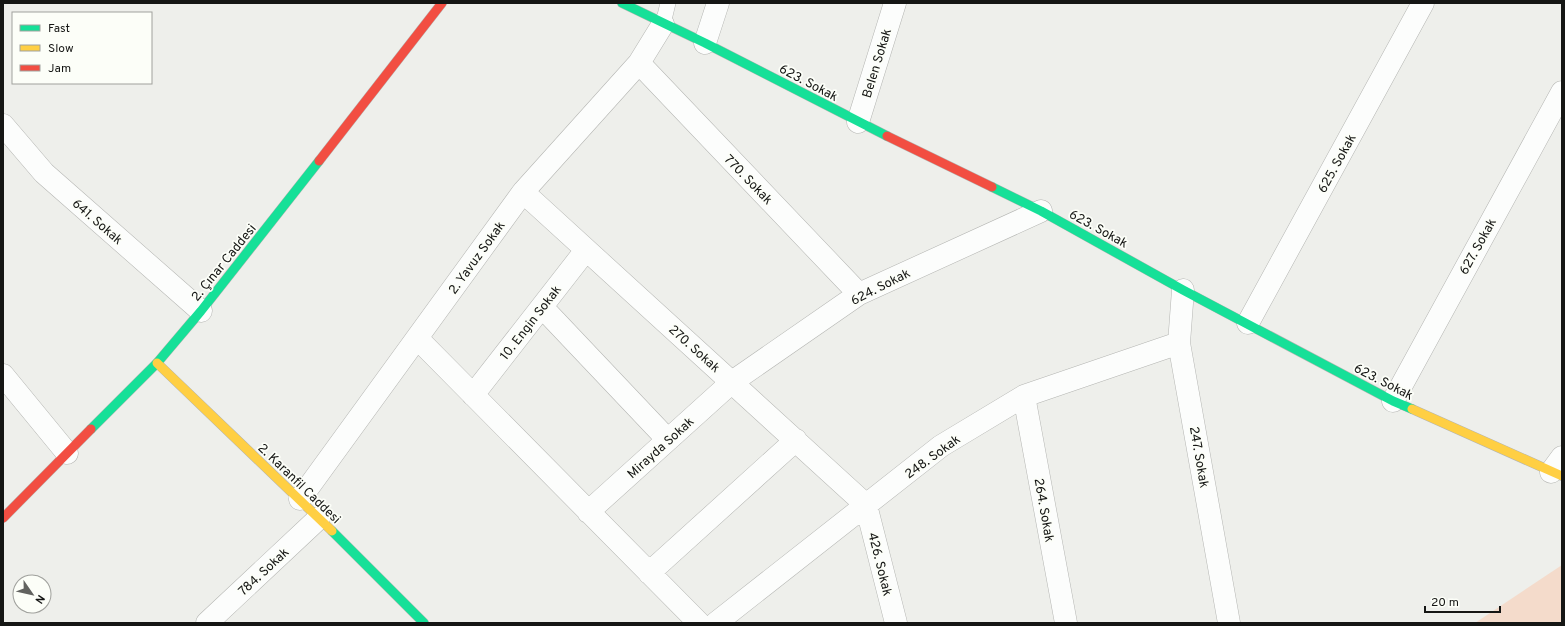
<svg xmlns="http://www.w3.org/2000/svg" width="1565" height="626" font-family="Overpass,sans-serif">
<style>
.green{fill:#f4dbcb}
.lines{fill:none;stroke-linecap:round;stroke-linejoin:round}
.lane-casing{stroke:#b4b5b2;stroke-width:16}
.street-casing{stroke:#b4b5b2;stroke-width:23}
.fast-casing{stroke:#b4b5b2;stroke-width:10}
.slow-casing{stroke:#b4b5b2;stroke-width:10}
.jam-casing{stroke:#b4b5b2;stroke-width:10}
.lane{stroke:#fcfdfc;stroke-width:15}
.street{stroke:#fcfdfc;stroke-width:22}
.fast{stroke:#16e098;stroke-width:9}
.slow{stroke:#ffcf43;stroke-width:9}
.jam{stroke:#f24e42;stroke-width:9}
.labels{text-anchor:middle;stroke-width:3.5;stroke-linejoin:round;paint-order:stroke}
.street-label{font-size:13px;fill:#151614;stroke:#fcfef8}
</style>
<rect width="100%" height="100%" fill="#eeefeb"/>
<path class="green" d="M 1562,565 L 1562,623 L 1475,623 Z"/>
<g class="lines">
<defs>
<path id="lane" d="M 663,24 L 668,3"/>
<path id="street" d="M 705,43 L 718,3
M 639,63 L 859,294
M 858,122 L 895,3
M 3,125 L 44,173 L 201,311
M 523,192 L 866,505 L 896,623
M 1183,290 L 1179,343 L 1229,623
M 542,307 L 668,440
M 1248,323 L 1423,3
M 417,338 L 699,623
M 3,375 L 67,453
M 473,395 L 586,250
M 1024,396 L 1066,623
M 1393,401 L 1562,92
M 1551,472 L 1562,457
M 300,499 L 523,192 L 639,63 L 663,24
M 588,512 L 732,382 L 859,294 L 1041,211
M 649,573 L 796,440
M 207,623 L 319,518
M 716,623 L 941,446 L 1024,396 L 1179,343"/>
<path id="fast" d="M 622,3 L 705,43 L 887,136
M 992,187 L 1041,211 L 1183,290 L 1393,401 L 1412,409
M 91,429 L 157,363 L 201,311 L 319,161
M 332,531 L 424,623"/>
<path id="slow" d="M 157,363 L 332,531
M 1412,409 L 1562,476"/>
<path id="jam" d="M 887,136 L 992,187
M 319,161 L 442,3
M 3,518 L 91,429"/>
</defs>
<use href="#lane" class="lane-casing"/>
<use href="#street" class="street-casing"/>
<use href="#fast" class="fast-casing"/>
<use href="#slow" class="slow-casing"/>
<use href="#jam" class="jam-casing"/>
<use href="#lane" class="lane"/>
<use href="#street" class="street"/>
<use href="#fast" class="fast"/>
<use href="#slow" class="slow"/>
<use href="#jam" class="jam"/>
</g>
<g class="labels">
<g class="street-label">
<text transform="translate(876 63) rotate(-73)" y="5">Belen Sokak</text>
<text transform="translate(809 82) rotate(28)" y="5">623. Sokak</text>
<text transform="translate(1336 163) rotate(-61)" y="5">625. Sokak</text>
<text transform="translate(749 179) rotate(46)" y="5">770. Sokak</text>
<text transform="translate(98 221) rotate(41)" y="5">641. Sokak</text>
<text transform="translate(1099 228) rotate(29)" y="5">623. Sokak</text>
<text transform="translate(1477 246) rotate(-61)" y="5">627. Sokak</text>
<text transform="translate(476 257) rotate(-54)" y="5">2. Yavuz Sokak</text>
<text transform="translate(223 262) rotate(-51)" y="5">2. Çınar Caddesi</text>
<text transform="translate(880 286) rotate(-27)" y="5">624. Sokak</text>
<text transform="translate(530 322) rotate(-52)" y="5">10. Engin Sokak</text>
<text transform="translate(695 348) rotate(42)" y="5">270. Sokak</text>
<text transform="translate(1384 381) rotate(27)" y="5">623. Sokak</text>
<text transform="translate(660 447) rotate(-42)" y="5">Mirayda Sokak</text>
<text transform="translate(932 456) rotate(-36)" y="5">248. Sokak</text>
<text transform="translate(1200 457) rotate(80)" y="5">247. Sokak</text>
<text transform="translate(300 483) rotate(44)" y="5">2. Karanfil Caddesi</text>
<text transform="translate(1045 510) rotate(80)" y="5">264. Sokak</text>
<text transform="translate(881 564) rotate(76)" y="5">426. Sokak</text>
<text transform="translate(263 571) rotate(-43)" y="5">784. Sokak</text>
</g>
</g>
<rect width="1565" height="626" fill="none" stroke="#151614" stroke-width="8"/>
<rect x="12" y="12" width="140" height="72" fill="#fcfef8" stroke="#a0a19d"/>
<rect x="20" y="25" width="20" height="6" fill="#16e098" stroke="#a0a19d"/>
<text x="48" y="32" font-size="12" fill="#151614">Fast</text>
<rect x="20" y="45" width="20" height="6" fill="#ffcf43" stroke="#a0a19d"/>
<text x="48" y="52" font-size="12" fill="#151614">Slow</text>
<rect x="20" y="65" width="20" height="6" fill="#f24e42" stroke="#a0a19d"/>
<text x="48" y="72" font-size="12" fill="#151614">Jam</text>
<g transform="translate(32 594) rotate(124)"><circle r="19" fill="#fcfef8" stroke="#a0a19d"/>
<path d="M0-3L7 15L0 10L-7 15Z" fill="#61625f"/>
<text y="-6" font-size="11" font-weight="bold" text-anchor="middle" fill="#151614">N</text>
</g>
<path d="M1425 606v6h75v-6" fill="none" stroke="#151614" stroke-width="2"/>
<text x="1431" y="606" font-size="12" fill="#151614" stroke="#fcfef8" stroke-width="3" paint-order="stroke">20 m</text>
</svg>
